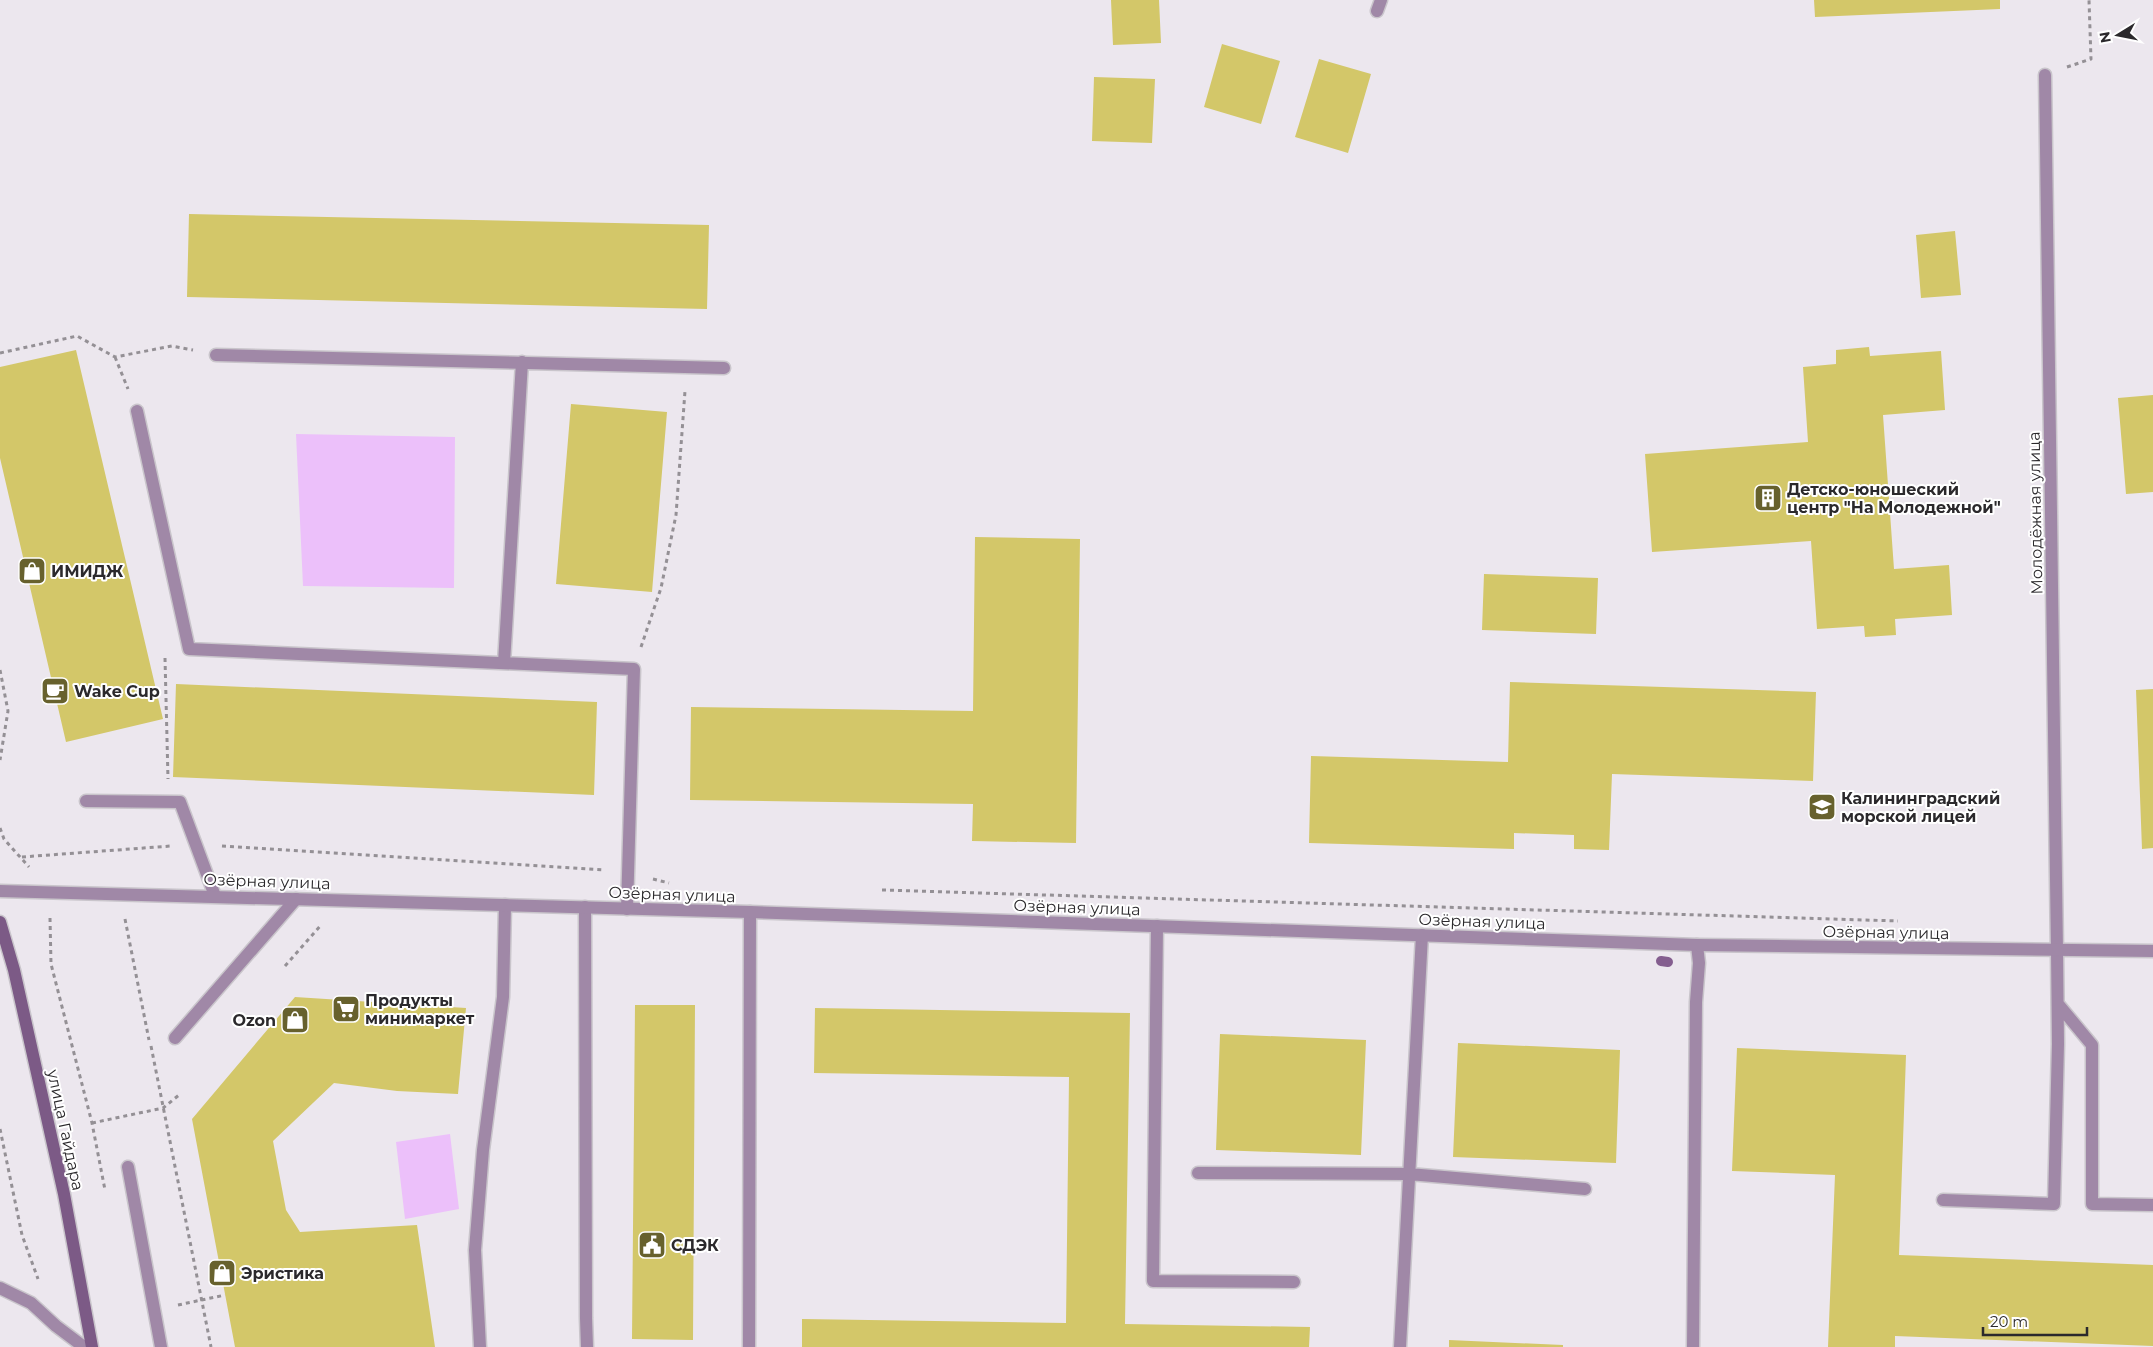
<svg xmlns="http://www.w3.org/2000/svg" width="2153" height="1347" font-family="Montserrat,sans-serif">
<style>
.green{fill:#ecc0fa}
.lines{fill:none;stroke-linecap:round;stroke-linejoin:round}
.stream{stroke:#845e8f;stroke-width:10}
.building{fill:#d3c769}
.service-casing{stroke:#c9c5cb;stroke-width:15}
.minor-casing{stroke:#c9c5cb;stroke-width:15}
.tertiary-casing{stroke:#c9c5cb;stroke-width:15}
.secondary-casing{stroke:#c9c5cb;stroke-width:15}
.path{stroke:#949095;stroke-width:3;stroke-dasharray:4 4;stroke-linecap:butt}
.service{stroke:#a088a7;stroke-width:12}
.minor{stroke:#a088a7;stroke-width:12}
.tertiary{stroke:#a088a7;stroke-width:12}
.secondary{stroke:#7c5a86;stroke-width:12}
.labels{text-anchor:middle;stroke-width:4;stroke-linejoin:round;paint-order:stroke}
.poi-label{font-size:16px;font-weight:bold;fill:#2b292c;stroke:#fff;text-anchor:start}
.street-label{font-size:16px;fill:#2b292c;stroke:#fff}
</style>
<rect width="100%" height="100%" fill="#ece7ee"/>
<path class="green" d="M 296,434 L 455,437 L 454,588 L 303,586 Z
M 450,1134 L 459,1209 L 405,1219 L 396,1142 Z"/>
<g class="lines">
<path class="stream" d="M 1661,961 L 1668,962"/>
</g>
<path class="building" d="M 1111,0 L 1159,0 L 1161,43 L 1113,45 Z
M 1814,0 L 2000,0 L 2000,9 L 1815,17 Z
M 1222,44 L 1280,61 L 1261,124 L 1204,107 Z
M 1319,59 L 1371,74 L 1348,153 L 1295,137 Z
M 1094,77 L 1155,79 L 1152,143 L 1092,141 Z
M 189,214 L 709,225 L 707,309 L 187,297 Z
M 1955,231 L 1961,295 L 1921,298 L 1916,235 Z
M 1869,347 L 1870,356 L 1941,351 L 1945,410 L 1883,415 L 1894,569 L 1949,565 L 1952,615 L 1895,619 L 1896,635 L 1865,637 L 1864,626 L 1817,629 L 1811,541 L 1652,552 L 1645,454 L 1808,442 L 1803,367 L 1836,364 L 1836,350 Z
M 76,350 L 163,719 L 66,742 L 0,458 L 0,367 Z
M 2153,395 L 2153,492 L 2126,494 L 2118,398 Z
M 571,404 L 667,412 L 652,592 L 556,584 Z
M 975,537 L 1080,539 L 1076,843 L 972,841 L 973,804 L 690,800 L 691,707 L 973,711 Z
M 1484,574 L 1598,578 L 1596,634 L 1482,630 Z
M 1510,682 L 1816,692 L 1813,781 L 1612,774 L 1609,850 L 1574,849 L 1574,835 L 1514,833 L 1514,849 L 1309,843 L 1311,756 L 1508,762 Z
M 176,684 L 597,702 L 594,795 L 173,777 Z
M 2153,689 L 2153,848 L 2142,849 L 2136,690 Z
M 295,997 L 466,1008 L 458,1094 L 397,1091 L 334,1083 L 273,1141 L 286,1210 L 300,1232 L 417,1225 L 435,1347 L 235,1347 L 192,1119 Z
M 635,1005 L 695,1005 L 693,1340 L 632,1339 Z
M 815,1008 L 1130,1013 L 1125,1324 L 1310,1327 L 1309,1347 L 802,1347 L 802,1319 L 1066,1323 L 1069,1077 L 814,1073 Z
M 1220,1034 L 1366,1040 L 1361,1155 L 1216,1150 Z
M 1458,1043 L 1620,1050 L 1616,1163 L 1453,1157 Z
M 1737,1048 L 1906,1055 L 1899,1255 L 2153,1265 L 2153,1346 L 1895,1336 L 1895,1347 L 1828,1347 L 1835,1175 L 1732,1171 Z
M 1449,1340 L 1563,1345 L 1563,1347 L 1449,1347 Z"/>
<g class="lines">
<defs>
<path id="service" d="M 1377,11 L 1381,0
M 216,355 L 724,368
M 137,411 L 189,649 L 634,669 L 627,909
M 504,663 L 522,362
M 86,801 L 180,802 L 215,896
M 585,907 L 586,1318 L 587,1347
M 1157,926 L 1153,1281 L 1294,1282
M 2058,1004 L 2092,1045 L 2092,1204 L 2153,1205
M 175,1038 L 296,899
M 128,1167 L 161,1347
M 1198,1173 L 1409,1174 L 1585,1189
M 1943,1200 L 2054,1204 L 2058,1044 L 2057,951
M 480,1347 L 475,1250 L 483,1150 L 503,997 L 505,905
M 749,1347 L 750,912
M 1400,1347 L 1422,935
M 1693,1347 L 1696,1002 L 1699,963 L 1697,945"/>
<path id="minor" d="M 2045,75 L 2057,951
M 0,1288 L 31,1303 L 56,1326 L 84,1347"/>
<path id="tertiary" d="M 0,891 L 750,912 L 1697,945 L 2153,951"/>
<path id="secondary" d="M 0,922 L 14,970 L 64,1194 L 92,1347"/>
</defs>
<use href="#service" class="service-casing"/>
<use href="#minor" class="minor-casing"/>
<use href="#tertiary" class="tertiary-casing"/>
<use href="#secondary" class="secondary-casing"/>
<path class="path" d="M 2067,67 L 2091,59 L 2089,0
M 0,353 L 77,336 L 115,357 L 172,346 L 193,350
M 115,357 L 128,389
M 641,647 L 661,588 L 676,515 L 685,391
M 165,658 L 168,779
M 0,670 L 8,711 L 0,760
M 0,828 L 4,839 L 29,867
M 222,846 L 605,870
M 22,857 L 171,846
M 653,879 L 669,883
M 882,890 L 1898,921
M 50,918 L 51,964 L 92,1123 L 105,1190
M 125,919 L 149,1040
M 285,966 L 321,925
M 151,1046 L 211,1347
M 92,1123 L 163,1108 L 179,1095
M 0,1129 L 22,1235 L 38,1279
M 178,1305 L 225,1295"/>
<use href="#service" class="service"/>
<use href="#minor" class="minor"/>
<use href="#tertiary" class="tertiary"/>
<use href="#secondary" class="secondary"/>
</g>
<defs>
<symbol id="building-square" viewBox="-11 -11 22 22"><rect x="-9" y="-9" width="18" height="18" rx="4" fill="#67612d" stroke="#fff"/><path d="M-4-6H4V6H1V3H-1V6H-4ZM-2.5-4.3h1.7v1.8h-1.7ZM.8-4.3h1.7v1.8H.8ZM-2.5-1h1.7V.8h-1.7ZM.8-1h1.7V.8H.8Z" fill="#fff"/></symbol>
<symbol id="shop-square" viewBox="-11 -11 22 22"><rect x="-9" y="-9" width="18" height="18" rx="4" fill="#67612d" stroke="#fff"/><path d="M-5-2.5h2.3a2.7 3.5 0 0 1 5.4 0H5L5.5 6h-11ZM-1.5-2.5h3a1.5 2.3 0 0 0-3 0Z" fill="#fff"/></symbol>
<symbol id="cafe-square" viewBox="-11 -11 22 22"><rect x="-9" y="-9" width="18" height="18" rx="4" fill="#67612d" stroke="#fff"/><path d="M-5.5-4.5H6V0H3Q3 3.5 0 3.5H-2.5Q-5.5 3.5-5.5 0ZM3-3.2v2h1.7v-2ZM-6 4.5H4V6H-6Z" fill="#fff"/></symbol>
<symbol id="university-square" viewBox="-11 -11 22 22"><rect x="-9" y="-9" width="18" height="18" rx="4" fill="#67612d" stroke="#fff"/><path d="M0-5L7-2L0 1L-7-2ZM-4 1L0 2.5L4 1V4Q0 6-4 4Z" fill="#fff"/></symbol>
<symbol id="supermarket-square" viewBox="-11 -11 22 22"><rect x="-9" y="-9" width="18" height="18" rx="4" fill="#67612d" stroke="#fff"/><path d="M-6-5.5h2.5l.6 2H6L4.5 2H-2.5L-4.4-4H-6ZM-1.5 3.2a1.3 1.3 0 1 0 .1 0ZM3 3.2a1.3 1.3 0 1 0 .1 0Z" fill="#fff"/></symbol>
<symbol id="civic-square" viewBox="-11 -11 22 22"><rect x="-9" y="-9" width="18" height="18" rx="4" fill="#67612d" stroke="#fff"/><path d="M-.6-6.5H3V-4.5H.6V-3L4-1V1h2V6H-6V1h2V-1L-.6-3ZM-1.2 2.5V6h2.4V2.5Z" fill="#fff"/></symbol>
</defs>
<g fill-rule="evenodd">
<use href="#building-square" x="1752" y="482" width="32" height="32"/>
<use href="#shop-square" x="16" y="555" width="32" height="32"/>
<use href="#cafe-square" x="39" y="675" width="32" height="32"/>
<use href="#university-square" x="1806" y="791" width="32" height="32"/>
<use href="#supermarket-square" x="330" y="993" width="32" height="32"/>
<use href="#shop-square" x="279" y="1004" width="32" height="32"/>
<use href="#civic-square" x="636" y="1229" width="32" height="32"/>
<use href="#shop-square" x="206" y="1257" width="32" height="32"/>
</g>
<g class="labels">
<g class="poi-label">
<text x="1787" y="495">Детско-юношеский<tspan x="1787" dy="18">центр "На Молодежной"</tspan></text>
<text x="51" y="577">ИМИДЖ</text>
<text x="74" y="697">Wake Cup</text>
<text x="1841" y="804">Калининградский<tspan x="1841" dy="18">морской лицей</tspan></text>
<text x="365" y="1006">Продукты<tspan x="365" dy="18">минимаркет</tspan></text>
<text x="276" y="1026" text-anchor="end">Ozon</text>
<text x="671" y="1251">СДЭК</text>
<text x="241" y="1279">Эристика</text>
</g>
<g class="street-label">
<text transform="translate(2035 513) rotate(-91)" y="6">Молодёжная улица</text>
<text transform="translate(267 881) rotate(2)" y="6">Озёрная улица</text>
<text transform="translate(672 894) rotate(2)" y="6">Озёрная улица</text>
<text transform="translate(1077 907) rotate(2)" y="6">Озёрная улица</text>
<text transform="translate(1482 921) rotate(2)" y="6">Озёрная улица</text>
<text transform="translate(1886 932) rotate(1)" y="6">Озёрная улица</text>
<text transform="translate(66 1130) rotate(78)" y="6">улица Гайдара</text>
</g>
</g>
<g transform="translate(2118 35) rotate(260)" stroke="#ffffff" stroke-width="4" paint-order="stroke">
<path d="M0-4L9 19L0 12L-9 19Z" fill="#2b292c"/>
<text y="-8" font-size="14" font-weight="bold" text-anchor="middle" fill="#2b292c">N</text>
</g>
<path d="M1983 1327v8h104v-8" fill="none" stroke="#2b292c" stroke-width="2.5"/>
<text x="1990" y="1327" font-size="15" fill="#2b292c" stroke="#ffffff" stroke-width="4" paint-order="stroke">20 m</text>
</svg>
